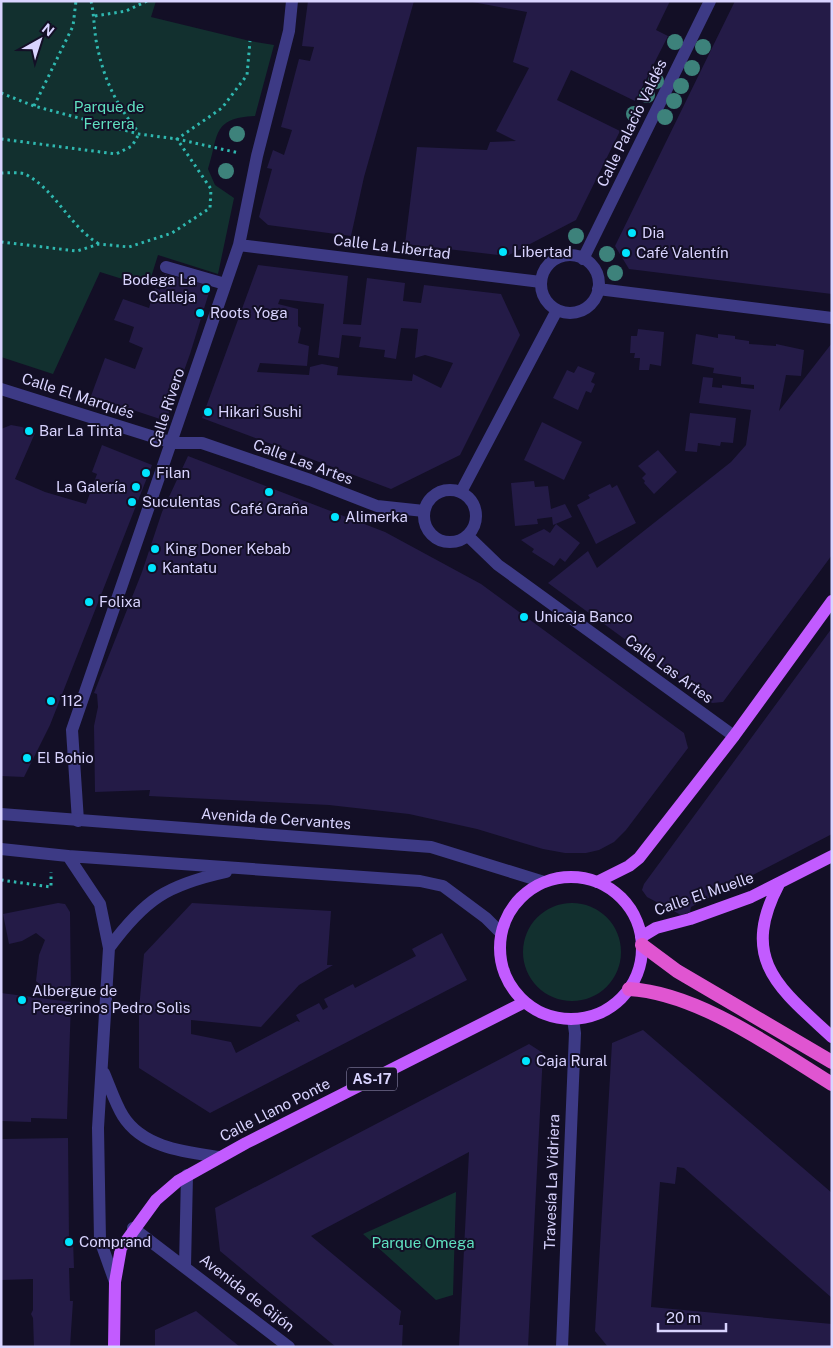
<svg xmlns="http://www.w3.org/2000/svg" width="833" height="1348" font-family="'Public Sans',sans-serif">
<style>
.green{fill:#12302f}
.building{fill:#241b47;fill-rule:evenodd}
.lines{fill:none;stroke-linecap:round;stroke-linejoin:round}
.path{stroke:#2fb8b0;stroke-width:3;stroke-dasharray:2.5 4;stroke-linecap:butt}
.pedestrian{stroke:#3d3a85;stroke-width:12}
.minor{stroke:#3d3a85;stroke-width:12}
.primary{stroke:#c25bff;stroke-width:12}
.trunk{stroke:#e055d1;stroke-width:14}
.tree{fill:#3d827b}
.poi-dot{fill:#00e5ff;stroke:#130f26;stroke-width:2}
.labels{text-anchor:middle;stroke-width:4;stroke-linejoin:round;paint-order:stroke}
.shield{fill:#130f26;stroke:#9e99be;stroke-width:1}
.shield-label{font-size:14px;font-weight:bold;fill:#d9d4ff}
.park-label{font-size:15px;fill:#5fe0c0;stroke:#130f26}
.street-label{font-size:15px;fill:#d9d4ff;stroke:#130f26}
.poi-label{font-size:15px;fill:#d9d4ff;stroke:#130f26;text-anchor:start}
</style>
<rect width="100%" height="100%" fill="#130f26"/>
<path class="green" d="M 1,1 L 156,1 L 151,17 L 250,41 L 274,45 L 255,116 C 211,118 219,136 208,169 L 215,185 L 234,198 L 218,274 L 158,255 L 148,287 L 100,272 L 53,374 L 1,357 Z
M523 952a49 49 0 1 1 98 0a49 49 0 1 1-98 0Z
M 456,1192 L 453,1295 L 436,1300 L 363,1234 Z"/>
<path class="building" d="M 308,1 L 414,1 L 364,177 L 351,236 L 268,225 L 259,217 L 272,169 L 267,168 L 273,150 L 284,155 L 292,130 L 281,127 L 299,59 L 310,61 L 314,47 L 302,46 Z
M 467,1 L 670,1 L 656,30 L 668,36 L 635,101 L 571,70 L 557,100 L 620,131 L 576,220 L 507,256 L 405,244 L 417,147 L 487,150 L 490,142 L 516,141 L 496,131 L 529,68 L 513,62 L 527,12 Z
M 735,1 L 832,1 L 832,294 L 629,269 L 615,246 Z
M 258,265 L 348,276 L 343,324 L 361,325 L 367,278 L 405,283 L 403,301 L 421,303 L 424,285 L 501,294 L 520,335 L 460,455 L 391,489 L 202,418 ZM 280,299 L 324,304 L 318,355 L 339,358 L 342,335 L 361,337 L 359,347 L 385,350 L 384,357 L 396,359 L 401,328 L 418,329 L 415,358 L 425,355 L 453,363 L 441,388 L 413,374 L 412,381 L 337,375 L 338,367 L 322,364 L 310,367 L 309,375 L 257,372 L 260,363 L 307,366 L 309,346 L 298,343 L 301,328 L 298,326 L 298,309 L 278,304 Z
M 165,274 L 211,286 L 190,354 L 166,421 L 91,396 L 105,358 L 135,369 L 143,348 L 129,342 L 134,327 L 114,320 L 123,299 L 149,308 L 155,288 L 160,290 Z
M 638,329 L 664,332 L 661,366 L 650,364 L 649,370 L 639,370 L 640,358 L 634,358 L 635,353 L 630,353 L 631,336 L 637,336 Z
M 696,334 L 718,338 L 718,334 L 735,336 L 735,339 L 749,341 L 749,344 L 776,346 L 776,344 L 804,350 L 801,376 L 786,375 L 779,411 L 832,343 L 832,555 L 723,702 L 712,703 L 548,583 L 588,551 L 597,568 L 731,462 L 746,445 L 751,410 L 699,403 L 703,377 L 713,378 L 712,387 L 722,388 L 722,385 L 754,389 L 754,385 L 741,384 L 741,377 L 713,373 L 714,368 L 692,364 Z
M 578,366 L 595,373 L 591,382 L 595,384 L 591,393 L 586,391 L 578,410 L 553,398 L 567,370 L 574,373 Z
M 690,413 L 736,418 L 733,443 L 721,442 L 720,446 L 698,443 L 697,452 L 685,451 Z
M 542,422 L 582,442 L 564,480 L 524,460 Z
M 11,425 L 22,427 L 35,433 L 15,479 L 45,492 L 86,504 L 97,474 L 92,472 L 102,445 L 152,465 L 50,725 L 24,777 L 1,776 L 1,429 Z
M 658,450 L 677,472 L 654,494 L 644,483 L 645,481 L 642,478 L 646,474 L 638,466 Z
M 188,456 L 385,532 L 481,584 L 684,733 L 688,748 L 626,830 L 614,842 L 599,850 L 586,853 L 565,853 L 543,849 L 477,829 L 409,814 L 329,805 L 149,796 L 150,790 L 95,792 L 94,726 L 98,707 L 97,694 L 94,693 L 142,572 L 162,512 Z
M 534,481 L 535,487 L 548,486 L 551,509 L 565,504 L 572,517 L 553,525 L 552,517 L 537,519 L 538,524 L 515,526 L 511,483 Z
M 610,484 L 612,488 L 617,485 L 636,523 L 596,544 L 577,505 L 590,498 L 588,495 Z
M 556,524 L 580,543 L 565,562 L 560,558 L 554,566 L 532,552 L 534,549 L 521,540 L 544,529 L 550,533 Z
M 832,628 L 832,834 L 691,907 L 690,912 L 681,915 L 647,897 L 642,890 L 644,884 Z
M 58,903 L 65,904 L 70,912 L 71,996 L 49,993 L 36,981 L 39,955 L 45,940 L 36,933 L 22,941 L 9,944 L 3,914 Z
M 192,903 L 331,911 L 327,965 L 333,965 L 299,985 L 261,1027 L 191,1020 L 191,1034 L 231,1042 L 236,1053 L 297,1021 L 300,1022 L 296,1015 L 319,1003 L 323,1010 L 328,1007 L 324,999 L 353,984 L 355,988 L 416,956 L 412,949 L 442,933 L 467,980 L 210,1113 L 139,1068 L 139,1009 L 144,954 Z
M 1,993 L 71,1002 L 67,1119 L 31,1118 L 31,1122 L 1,1121 Z
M 643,1030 L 832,1193 L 832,1298 L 684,1168 L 677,1167 L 675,1184 L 660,1182 L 651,1307 L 832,1324 L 832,1347 L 608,1347 L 595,1331 L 612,1043 Z
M 529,1044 L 543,1053 L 528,1347 L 459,1347 L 469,1152 L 311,1236 L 401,1311 L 399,1325 L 403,1325 L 402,1347 L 336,1347 L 220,1251 L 215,1208 Z
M 68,1138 L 69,1240 L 73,1240 L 74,1268 L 69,1268 L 70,1301 L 73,1301 L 70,1347 L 34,1347 L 33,1318 L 31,1314 L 33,1310 L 33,1279 L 1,1280 L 1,1141 L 2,1139 Z
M 196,1311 L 240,1347 L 155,1347 L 155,1330 Z"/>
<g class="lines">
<path class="path" d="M 91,1 C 94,14 94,27 96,40 C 103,78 115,103 139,133
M 95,16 L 126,11 L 147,1
M 1,93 L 34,106 L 139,134 L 177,139 L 239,153
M 34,106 L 73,26 L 76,1
M 1,139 L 116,154 L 132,146 L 139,134
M 1,173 C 8,173 19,172 25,174 C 56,190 69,226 99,244
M 1,242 L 77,251 L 99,244 L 129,247 L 172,233 L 210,208 L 211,189 L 177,139 L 222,108 L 247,75 L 250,41
M 1,880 L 51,887 L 51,872"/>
<path class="pedestrian" d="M 239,245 L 541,282
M 166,267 L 225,284
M 1,389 L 173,443 L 202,443 L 310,480 L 377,506 L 424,511
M 78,821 L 72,730 L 239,245 L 257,156 L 289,31 L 292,1"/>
<path class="minor" d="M541 284a29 29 0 1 1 58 0a29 29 0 1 1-58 0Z
M 583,259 L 710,1
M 598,289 L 832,318
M424 516a26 26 0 1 1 52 0a26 26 0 1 1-52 0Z
M 461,492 L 557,310
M 468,536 L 498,565 L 734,736
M 1,814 L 431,847 L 544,882
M 1,849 L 68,856 L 420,881 L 443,886 L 486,918 L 501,933
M 68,856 L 100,904 L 109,948 L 98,1128 L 100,1240 L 115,1282
M 109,948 C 145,899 167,885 226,872
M 104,1073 C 110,1087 115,1103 123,1116 C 143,1148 186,1152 219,1157
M 133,1228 L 289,1347
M 185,1266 L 187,1175
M 562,1347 L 575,1033 L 573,1019"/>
<path class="primary" d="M500 948a71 71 0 1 1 142 0a71 71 0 1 1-142 0Z
M 597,882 L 629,866 L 639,858 L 734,736 L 832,601
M 779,884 C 739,960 779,988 832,1037
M 641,937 L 656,928 L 690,919 L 751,897 L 832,856
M 114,1347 L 115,1282 L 121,1248 L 156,1200 L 178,1181 L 246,1143 L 525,1002"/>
<path class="trunk" d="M 642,945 L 677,971 L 832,1062
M 629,989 C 698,993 774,1048 832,1084"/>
</g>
<g class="tree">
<circle cx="675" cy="42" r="8"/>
<circle cx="703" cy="47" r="8"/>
<circle cx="692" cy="68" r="8"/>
<circle cx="656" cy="81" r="8"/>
<circle cx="681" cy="86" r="8"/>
<circle cx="647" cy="95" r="8"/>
<circle cx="674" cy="101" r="8"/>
<circle cx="634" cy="114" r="8"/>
<circle cx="665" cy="117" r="8"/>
<circle cx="237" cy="134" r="8"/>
<circle cx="226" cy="171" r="8"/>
<circle cx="576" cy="236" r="8"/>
<circle cx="607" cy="254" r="8"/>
<circle cx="615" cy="273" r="8"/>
</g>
<g class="poi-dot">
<circle cx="632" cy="233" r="5"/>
<circle cx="503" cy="252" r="5"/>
<circle cx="626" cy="253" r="5"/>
<circle cx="206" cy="289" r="5"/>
<circle cx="200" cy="313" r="5"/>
<circle cx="208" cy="412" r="5"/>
<circle cx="29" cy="431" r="5"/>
<circle cx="146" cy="473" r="5"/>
<circle cx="136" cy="487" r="5"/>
<circle cx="269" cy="492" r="5"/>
<circle cx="132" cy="502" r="5"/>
<circle cx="335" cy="517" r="5"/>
<circle cx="155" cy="549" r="5"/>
<circle cx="152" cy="568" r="5"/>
<circle cx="89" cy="602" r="5"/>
<circle cx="524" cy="617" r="5"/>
<circle cx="51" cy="701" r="5"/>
<circle cx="27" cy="758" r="5"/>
<circle cx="22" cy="1000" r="5"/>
<circle cx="526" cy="1061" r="5"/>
<circle cx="69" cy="1242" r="5"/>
</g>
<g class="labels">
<rect class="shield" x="347" y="1067.5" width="50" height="23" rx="4"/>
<g class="shield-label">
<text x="372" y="1084">AS-17</text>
</g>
<g class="park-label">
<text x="109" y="112">Parque de<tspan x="109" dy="17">Ferrera</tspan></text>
<text x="423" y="1248">Parque Omega</text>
</g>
<g class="street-label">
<text transform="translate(632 123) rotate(-64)" y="5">Calle Palacio Valdés</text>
<text transform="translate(392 247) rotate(7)" y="5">Calle La Libertad</text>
<text transform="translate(78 396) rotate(18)" y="5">Calle El Marqués</text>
<text transform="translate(167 408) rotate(-72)" y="5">Calle Rivero</text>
<text transform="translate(303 462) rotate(20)" y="5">Calle Las Artes</text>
<text transform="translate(669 669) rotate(36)" y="5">Calle Las Artes</text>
<text transform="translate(276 819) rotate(4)" y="5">Avenida de Cervantes</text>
<text transform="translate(704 894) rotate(-19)" y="5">Calle El Muelle</text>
<text transform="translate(275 1110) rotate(-27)" y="5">Calle Llano Ponte</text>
<text transform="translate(552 1182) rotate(-88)" y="5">Travesía La Vidriera</text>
<text transform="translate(247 1293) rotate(38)" y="5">Avenida de Gijón</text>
</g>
<g class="poi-label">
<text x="642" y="238">Dia</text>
<text x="513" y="257">Libertad</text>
<text x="636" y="258">Café Valentín</text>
<text x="196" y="285" text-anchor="end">Bodega La<tspan x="196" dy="17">Calleja</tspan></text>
<text x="210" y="318">Roots Yoga</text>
<text x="218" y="417">Hikari Sushi</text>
<text x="39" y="436">Bar La Tinta</text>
<text x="156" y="478">Filan</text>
<text x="126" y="492" text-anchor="end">La Galería</text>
<text x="142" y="507">Suculentas</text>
<text x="269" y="514" text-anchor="middle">Café Graña</text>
<text x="345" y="522">Alimerka</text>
<text x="165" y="554">King Doner Kebab</text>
<text x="162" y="573">Kantatu</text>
<text x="99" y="607">Folixa</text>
<text x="534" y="622">Unicaja Banco</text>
<text x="61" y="706">112</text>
<text x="37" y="763">El Bohio</text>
<text x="32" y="996">Albergue de<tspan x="32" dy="17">Peregrinos Pedro Solìs</tspan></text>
<text x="536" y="1066">Caja Rural</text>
<text x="79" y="1247">Comprand</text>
</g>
</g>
<rect width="833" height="1348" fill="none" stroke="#d9d4ff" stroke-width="5"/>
<g transform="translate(40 40) rotate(39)" stroke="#130f26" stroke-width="4" paint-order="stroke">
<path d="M0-4L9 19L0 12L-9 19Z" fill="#d9d4ff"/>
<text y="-8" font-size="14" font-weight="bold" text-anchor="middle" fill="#d9d4ff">N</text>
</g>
<path d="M658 1323v8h68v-8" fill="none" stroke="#d9d4ff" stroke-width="2.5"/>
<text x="666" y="1323" font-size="15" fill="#d9d4ff" stroke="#130f26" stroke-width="4" paint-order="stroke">20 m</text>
</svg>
